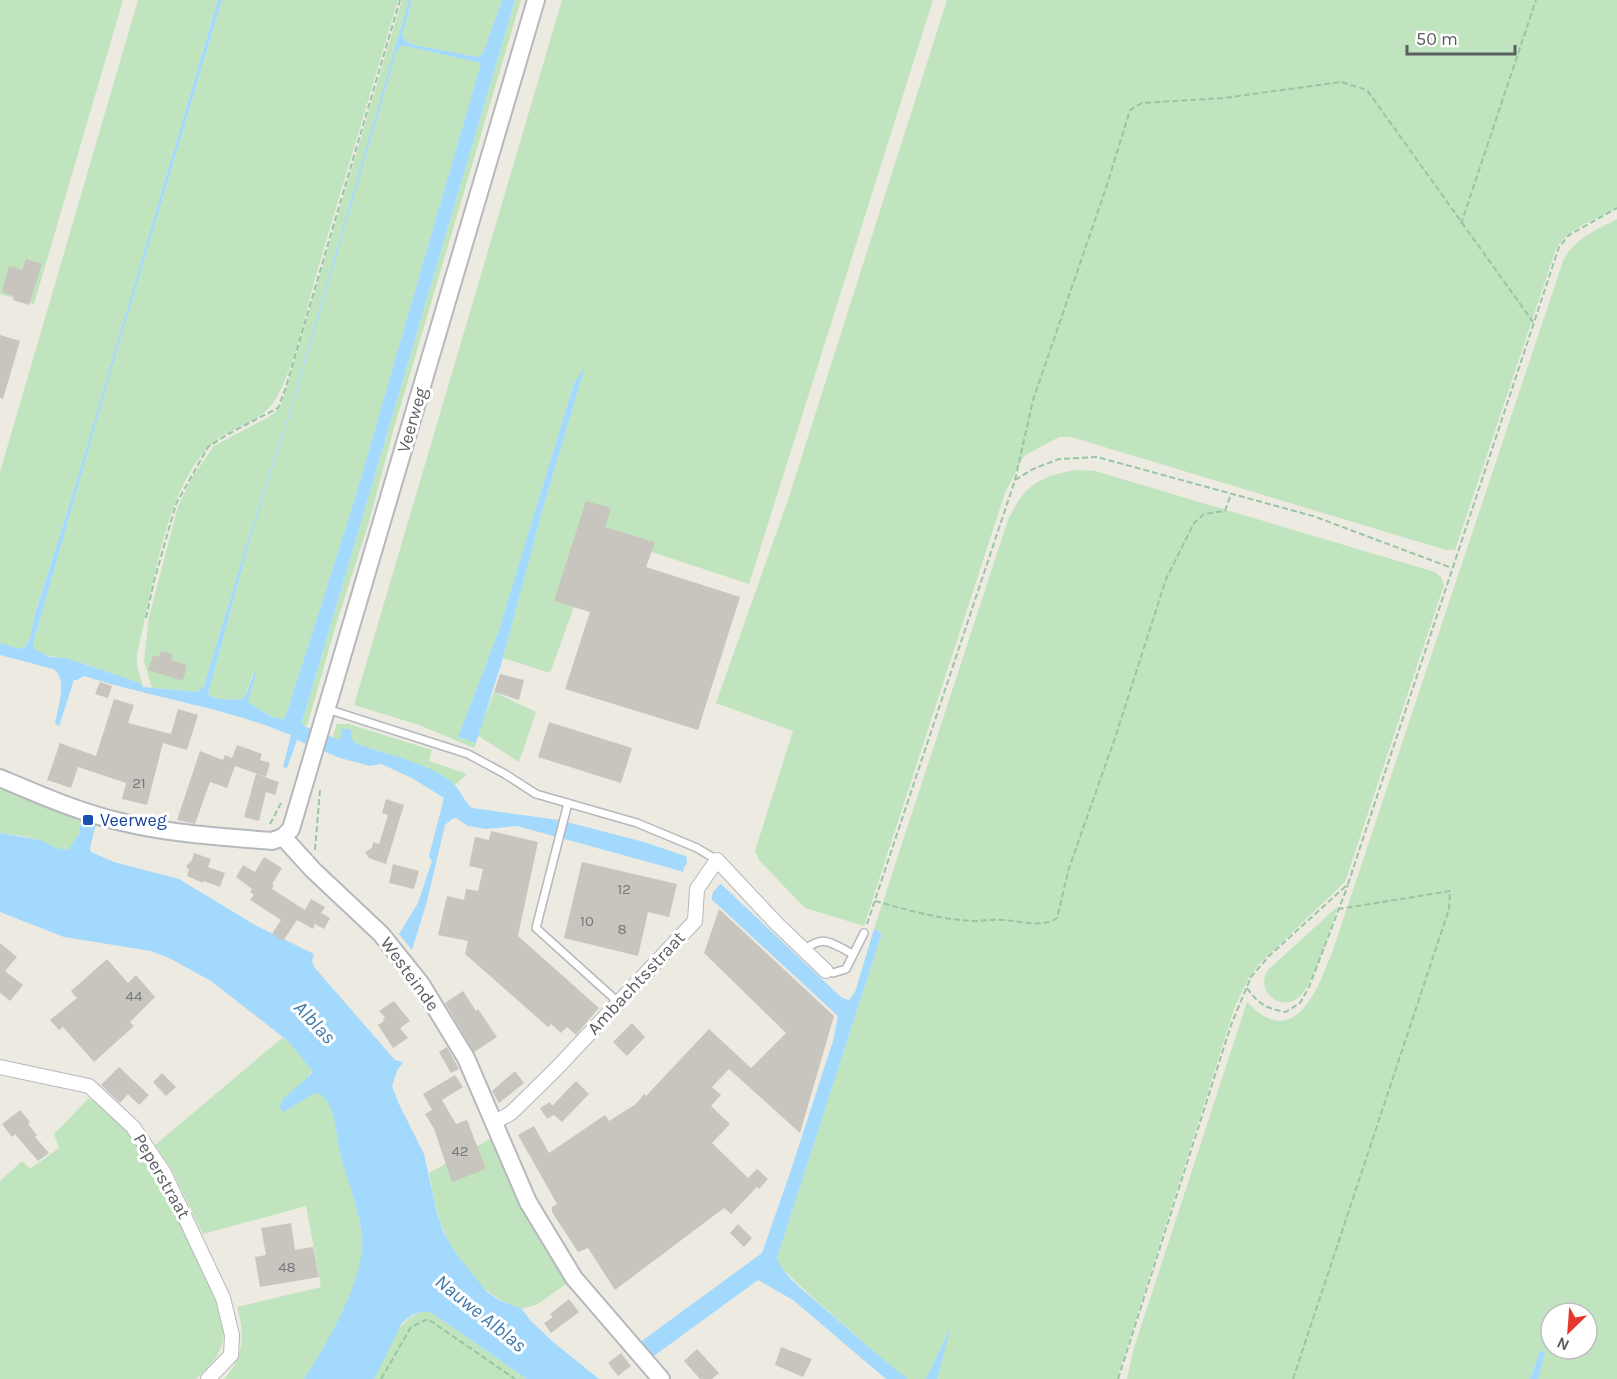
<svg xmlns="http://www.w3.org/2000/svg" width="1617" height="1379" font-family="Karla,sans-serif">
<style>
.green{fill:#c0e4be;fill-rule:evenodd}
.water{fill:#a2d9fd;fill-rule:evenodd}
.pier{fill:#edeae2}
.building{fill:#c8c5bf}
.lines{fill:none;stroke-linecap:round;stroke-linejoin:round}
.service-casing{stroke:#b5b8bc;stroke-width:10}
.minor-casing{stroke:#b5b8bc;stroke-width:16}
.tertiary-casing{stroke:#b5b8bc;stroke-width:20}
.path{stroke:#98c5a4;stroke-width:2;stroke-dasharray:6 3;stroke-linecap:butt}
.service{stroke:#fff;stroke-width:7}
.minor{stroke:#fff;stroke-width:14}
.tertiary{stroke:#fff;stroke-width:16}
.transit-dot{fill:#1a4fb4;stroke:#fff;stroke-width:2}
.labels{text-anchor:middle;stroke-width:6;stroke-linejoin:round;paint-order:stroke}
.number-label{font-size:15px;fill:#76787a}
.street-label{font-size:18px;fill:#5a5e63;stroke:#fff}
.transit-label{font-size:18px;fill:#164399;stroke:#fff;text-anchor:start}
.water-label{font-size:20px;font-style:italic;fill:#4079ae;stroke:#fff}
</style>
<rect width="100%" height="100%" fill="#edeae2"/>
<path class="green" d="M 0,0 L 123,0 L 34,304 L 0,294 Z
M 138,0 L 218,0 L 74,490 L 35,613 L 30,638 L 25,647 L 20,649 L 0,643 L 0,472 Z
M 222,0 L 398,0 C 372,88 345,177 319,265 C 307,305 300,349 282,387 C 263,429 237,420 210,446 C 165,489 152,594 137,654 L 137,666 L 143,687 L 140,683 C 116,676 93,666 69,659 C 56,656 45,657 33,649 L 33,644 L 110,374 Z
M 402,0 L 409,0 L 293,400 L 248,540 L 204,686 L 198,692 L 152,688 L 144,661 L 149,617 L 178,506 L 193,476 L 214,446 L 267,418 L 277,411 L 282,402 Z
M 412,0 L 502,0 L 483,53 L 478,57 L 414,45 L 406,41 L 402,35 Z
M 515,0 L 521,0 L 394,428 L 369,522 L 335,628 L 307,726 L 304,726 L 302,722 Z
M 562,0 L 933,0 L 749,584 L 600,535 L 550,673 L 503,658 L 543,508 L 584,370 L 574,383 L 498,633 L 458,737 L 476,743 L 474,748 L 419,725 L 354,705 Z
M 947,0 L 1617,0 L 1617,208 C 1596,219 1568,228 1556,249 L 1455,550 L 1446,550 L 1071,437 L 1059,437 L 1024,456 L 1005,493 L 864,926 L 805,908 L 759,860 L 755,851 L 793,731 L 716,703 L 788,500 Z
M 400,46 L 405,46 L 481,63 L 353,505 L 286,715 L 283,719 L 272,717 L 248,702 L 256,673 L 253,673 L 244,699 C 233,699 217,702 208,694 L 250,539 L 296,394 L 396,53 Z
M 1617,219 L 1617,1379 L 1538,1379 L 1545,1353 L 1540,1351 L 1530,1379 L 1127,1379 L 1133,1351 L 1247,1002 C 1296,1054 1319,986 1334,947 L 1563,261 C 1573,239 1597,230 1617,219 ZM 1551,1313 L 1587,1313 L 1587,1349 L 1551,1349 Z
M 1076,470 L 1095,471 L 1435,572 L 1441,577 L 1444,585 L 1345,882 L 1260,963 L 1247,981 L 1235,1006 L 1117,1379 L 937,1379 L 949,1330 L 926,1379 L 908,1379 L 890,1366 L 799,1285 L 779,1265 L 777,1258 L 882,933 L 874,929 L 1008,520 C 1024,486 1039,476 1076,470 Z
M 494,692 L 536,712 L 519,762 L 477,735 Z
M 337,724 L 349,724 L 432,750 L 429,761 L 467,774 L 455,785 C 427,762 388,755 355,743 L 351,737 L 352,730 L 341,740 L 332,738 Z
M 0,789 L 81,820 C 80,829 78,845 68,850 C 61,853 52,846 46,843 C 33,836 15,835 0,833 Z
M 1338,906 C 1330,928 1316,982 1299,997 C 1281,1013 1254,991 1268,970 Z
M 282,1038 C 296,1044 304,1059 312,1070 L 284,1112 L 314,1093 L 320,1093 C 337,1108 335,1132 340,1152 C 347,1180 359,1208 362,1237 C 367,1278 326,1345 304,1379 L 224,1379 C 244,1358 245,1333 237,1307 L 321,1287 L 306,1206 L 203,1234 L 172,1170 L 155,1145 Z
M 89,1098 C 105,1109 122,1121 134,1137 C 168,1183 193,1247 218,1298 C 228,1337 227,1352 196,1379 L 0,1379 L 0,1181 L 22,1161 L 30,1169 L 59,1148 L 54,1134 Z
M 490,1139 L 520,1202 L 570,1281 L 538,1304 L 522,1309 C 480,1297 449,1255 438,1214 C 434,1201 432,1186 429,1173 Z
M 421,1312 L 430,1312 L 445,1322 L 527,1379 L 374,1379 C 385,1355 395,1321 421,1312 Z"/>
<path class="water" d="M 218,0 L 222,0 L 110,374 L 33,644 L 34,649 L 50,657 L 66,658 L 140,683 L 143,687 L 198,692 L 204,686 L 248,540 L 293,400 L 409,0 L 412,0 L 402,35 L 406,41 L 414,45 L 478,57 L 483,53 L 502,0 L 515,0 L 302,722 L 304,726 L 337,739 L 341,739 L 342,728 L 352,730 L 351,737 L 355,743 C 385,754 421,761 448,779 C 459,786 462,799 472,808 L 559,820 L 644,842 L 688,857 L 722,885 L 842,998 L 849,1000 L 855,992 L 874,929 L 882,933 L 777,1258 C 783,1277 811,1296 825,1309 C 852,1332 879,1357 908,1379 L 886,1379 L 793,1300 L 758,1280 L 651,1358 L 639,1343 L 762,1253 L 791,1170 L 833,1041 L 838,1016 L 681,871 L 517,826 L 486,829 L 468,826 L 456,818 L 452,819 L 445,825 L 427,901 L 412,950 L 399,934 L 418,903 L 432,861 L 429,856 L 444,798 L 412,778 L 381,764 L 370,766 L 340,758 L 297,740 L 287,768 L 283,767 L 291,735 C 224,707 153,698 84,676 L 77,680 L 74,680 L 59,726 L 55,724 C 57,709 69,678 53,669 L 0,655 L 0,643 L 20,649 L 25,647 L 30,638 L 35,614 L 74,490 ZM 400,46 L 405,46 L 481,63 L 353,505 L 286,715 L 283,719 L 272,717 L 248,702 L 256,673 L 254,673 L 244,699 C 233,699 217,702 208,694 L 250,539 L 296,394 L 396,53 Z
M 585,367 L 543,508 L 503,658 L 476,743 L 458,737 L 498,633 L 574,383 Z
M 81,820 L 96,824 L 90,848 L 91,852 L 114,862 L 179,879 L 255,925 L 314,954 L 312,960 L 314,967 L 395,1060 L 403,1062 L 397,1071 L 392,1086 L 399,1104 L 424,1154 L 437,1213 L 443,1231 L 454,1251 L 487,1292 L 499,1300 L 522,1309 L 530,1320 L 552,1341 L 599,1379 L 527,1379 L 445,1322 L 430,1312 L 421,1312 L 412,1315 L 402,1323 L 374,1379 L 304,1379 C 326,1345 366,1278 362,1237 C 359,1208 347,1180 340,1153 C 335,1132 337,1108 320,1094 L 314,1093 L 284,1112 L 281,1110 L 280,1105 L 283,1099 L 311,1074 L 312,1070 L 288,1041 L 211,981 L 171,959 L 151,951 L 64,937 L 0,912 L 0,833 L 41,840 L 56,848 L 68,850 L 79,834 Z
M 951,1326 L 937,1379 L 926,1379 Z
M 1540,1351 L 1545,1353 L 1538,1379 L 1530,1379 Z"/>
<path class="pier" d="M 686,853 L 722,882 L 713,892 L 711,901 L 682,876 L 684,867 L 687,863 Z"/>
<path class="building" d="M 26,259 L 42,264 L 29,305 L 13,300 L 14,296 L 2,292 L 9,266 L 22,270 Z
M 0,335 L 20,341 L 3,399 L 0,398 Z
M 586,501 L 611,508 L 605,527 L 655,542 L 646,567 L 740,597 L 698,730 L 565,689 L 590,612 L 554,601 Z
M 161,651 L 173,654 L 171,660 L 187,665 L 183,681 L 148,670 L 153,655 L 159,657 Z
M 500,674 L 524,680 L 519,700 L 494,692 Z
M 100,682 L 112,686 L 108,698 L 95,694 Z
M 114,699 L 134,705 L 128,723 L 171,734 L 178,709 L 198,715 L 187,750 L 163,743 L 147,805 L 122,799 L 126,783 L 78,767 L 71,788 L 47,780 L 60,743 L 96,756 Z
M 549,722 L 632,748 L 621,783 L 538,757 Z
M 237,745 L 262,754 L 260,760 L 270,763 L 266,777 L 235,766 L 227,788 L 210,782 L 195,824 L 177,820 L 200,751 L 223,760 L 225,755 L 232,758 Z
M 256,774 L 279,782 L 275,795 L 266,792 L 259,821 L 244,817 Z
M 386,799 L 404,805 L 386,864 L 369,858 L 365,852 L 372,848 L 373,842 L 379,844 L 388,815 L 382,813 Z
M 491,831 L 538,842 L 518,936 L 599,1008 L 576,1035 L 567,1027 L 561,1033 L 551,1024 L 548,1027 L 465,954 L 468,941 L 438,935 L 447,896 L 464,900 L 466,889 L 478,891 L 483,869 L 469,866 L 475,837 L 489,840 Z
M 194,853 L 211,859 L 208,867 L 225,873 L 220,887 L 203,881 L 203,883 L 187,876 L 189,870 L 186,866 L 192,860 Z
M 264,857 L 282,868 L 272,884 L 274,885 L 272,889 L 305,910 L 311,899 L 325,907 L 321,913 L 330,918 L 324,929 L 315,924 L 313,929 L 297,920 L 283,941 L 272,934 L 281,920 L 250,900 L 254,895 L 250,892 L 252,889 L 236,877 L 243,865 L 255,872 Z
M 582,862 L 677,884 L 669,917 L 648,912 L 638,956 L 564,938 Z
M 393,864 L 419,871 L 414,889 L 389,883 Z
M 719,909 L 834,1016 L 800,1133 L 729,1069 L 712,1087 L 721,1095 L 711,1106 L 730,1124 L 712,1143 L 748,1178 L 757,1169 L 768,1179 L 759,1189 L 757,1187 L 731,1214 L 724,1208 L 615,1290 L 588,1248 L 578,1252 L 552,1212 L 552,1207 L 557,1204 L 518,1135 L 534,1126 L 549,1153 L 605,1115 L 609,1121 L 636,1104 L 644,1094 L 646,1096 L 709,1029 L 751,1068 L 786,1033 L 704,953 Z
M 0,943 L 17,957 L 5,971 L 23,985 L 10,1001 L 0,993 Z
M 107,959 L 128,983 L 136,975 L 155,997 L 130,1022 L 134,1026 L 94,1062 L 63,1027 L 59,1030 L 50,1020 L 77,998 L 71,991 Z
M 463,991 L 476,1011 L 478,1009 L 497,1037 L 474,1052 L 445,1003 Z
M 394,1001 L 410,1021 L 400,1028 L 408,1038 L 393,1048 L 378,1025 L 384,1021 L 383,1019 L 385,1017 L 379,1011 Z
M 632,1023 L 645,1037 L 627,1056 L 613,1042 Z
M 447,1047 L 459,1069 L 451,1073 L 439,1052 Z
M 119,1067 L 149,1095 L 139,1105 L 128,1094 L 120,1103 L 101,1085 Z
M 515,1071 L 524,1083 L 499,1103 L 492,1091 Z
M 162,1073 L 176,1087 L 166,1096 L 153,1082 Z
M 455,1075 L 463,1087 L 442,1100 L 456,1124 L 467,1120 L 486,1169 L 452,1182 L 434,1129 L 425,1114 L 432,1110 L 423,1094 Z
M 576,1081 L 589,1094 L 562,1122 L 554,1115 L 547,1119 L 540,1108 L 550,1102 L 552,1106 Z
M 20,1110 L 30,1122 L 28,1124 L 37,1135 L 35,1137 L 49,1153 L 38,1161 L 15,1134 L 12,1137 L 2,1124 Z
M 291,1223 L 295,1250 L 313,1247 L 319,1277 L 260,1287 L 255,1257 L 266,1255 L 261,1228 Z
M 738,1224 L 752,1238 L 744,1247 L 730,1233 Z
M 569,1299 L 579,1312 L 551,1333 L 544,1323 L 553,1317 L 550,1314 Z
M 781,1347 L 812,1359 L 803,1377 L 775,1365 Z
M 697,1349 L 719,1373 L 712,1379 L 700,1379 L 684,1361 Z
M 621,1353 L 631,1366 L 618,1376 L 608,1363 Z"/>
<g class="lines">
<defs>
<path id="service" d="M 327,709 L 468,754 L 505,774 L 536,794 L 637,823 L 697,848 L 717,860
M 568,803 L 536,928 L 618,1002
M 805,949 C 826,934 832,944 853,954
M 826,971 L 833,973 L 846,969 L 864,933"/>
<path id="minor" d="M 0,1067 L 89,1086 L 133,1127 L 164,1173 L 223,1298 L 232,1335 L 231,1355 L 208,1379
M 493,1123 L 511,1113 L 556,1069 L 695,921 L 697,889 L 717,860 L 776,923 L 826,971"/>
<path id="tertiary" d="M 0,778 C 40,795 83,814 126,823 C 173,834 223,837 272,841 L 283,837 L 291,829 L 536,0
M 283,837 L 313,870 L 381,934 L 421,984 L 466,1058 L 528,1202 L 574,1278 L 661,1379"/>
</defs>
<use href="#service" class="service-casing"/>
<use href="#minor" class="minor-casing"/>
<use href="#tertiary" class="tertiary-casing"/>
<path class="path" d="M 1461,224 L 1536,0
M 1015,480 L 1033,469 L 1059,459 L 1097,457 L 1313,516 L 1452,568
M 146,618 L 154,581 L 176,504 L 208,447 L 228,434 L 278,408 L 285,390 L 400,0
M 270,824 L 281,803
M 315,850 L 320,790
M 875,901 C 908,910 941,920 975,921 C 984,921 994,919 1003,920 C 1020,921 1043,928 1057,918 L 1069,868 L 1115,738 L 1166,579 L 1194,523 L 1204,514 L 1225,511 L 1231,494
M 867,924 L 1015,480 L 1033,400 L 1106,188 L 1130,110 L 1142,103 L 1224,98 L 1341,82 L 1367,90 L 1533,322
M 1247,988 C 1259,1005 1266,1008 1286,1012 L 1300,1003 L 1309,987 L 1348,885
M 381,1379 L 411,1327 L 428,1319 L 515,1379
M 1118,1379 L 1231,1025 L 1251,977 L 1269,956 L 1348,884 L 1559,247 L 1569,235 L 1617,208
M 1293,1379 L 1449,909 L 1450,891 L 1339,909"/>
<use href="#service" class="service"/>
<use href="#minor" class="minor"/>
<use href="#tertiary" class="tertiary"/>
</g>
<rect class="transit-dot" x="82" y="814" width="12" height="12" rx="3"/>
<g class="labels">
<g class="number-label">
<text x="139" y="788">21</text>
<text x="624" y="894">12</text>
<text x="587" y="926">10</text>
<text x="622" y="934">8</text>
<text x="134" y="1001">44</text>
<text x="460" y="1156">42</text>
<text x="287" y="1272">48</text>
</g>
<g class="street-label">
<text transform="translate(412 420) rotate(-74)" y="6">Veerweg</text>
<text transform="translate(410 974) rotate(54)" y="6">Westeinde</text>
<text transform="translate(636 983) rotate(-47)" y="6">Ambachtsstraat</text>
<text transform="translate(162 1176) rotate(60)" y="6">Peperstraat</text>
</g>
<g class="transit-label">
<text x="100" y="826">Veerweg</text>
</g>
<g class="water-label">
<text transform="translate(315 1022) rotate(47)" y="7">Alblas</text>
<text transform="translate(481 1313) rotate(39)" y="7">Nauwe Alblas</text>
</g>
</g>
<g transform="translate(1569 1331) rotate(205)"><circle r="28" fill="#ffffff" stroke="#bdbfc1" stroke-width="1.5"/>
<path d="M0-4.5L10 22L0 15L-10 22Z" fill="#e6372f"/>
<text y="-9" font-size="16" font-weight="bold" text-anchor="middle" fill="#5a5e63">N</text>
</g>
<path d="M1407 45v9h108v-9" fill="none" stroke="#5a5e63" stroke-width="3"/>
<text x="1416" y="45" font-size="18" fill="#5a5e63" stroke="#ffffff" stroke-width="4.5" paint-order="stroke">50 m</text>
</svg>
